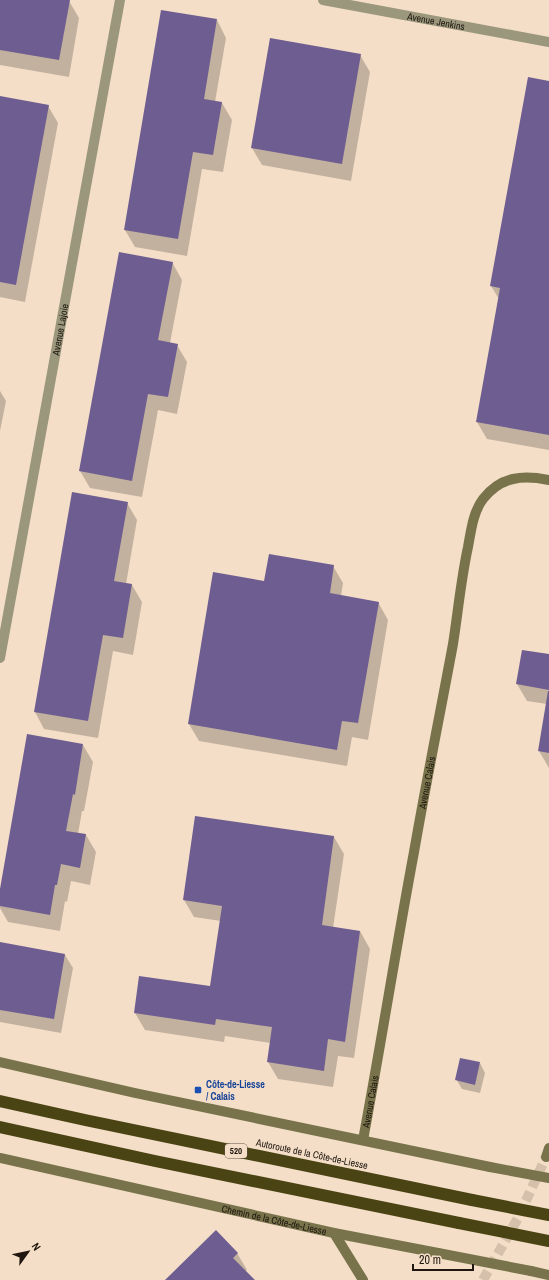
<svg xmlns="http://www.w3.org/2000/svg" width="549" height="1280" viewBox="0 0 549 1280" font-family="'Archivo Narrow',sans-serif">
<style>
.shadow{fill:#0003}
.building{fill:#6e5d91}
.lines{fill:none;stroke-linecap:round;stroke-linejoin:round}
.secondary-tunnel{stroke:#d4c0ab;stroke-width:10;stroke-dasharray:10 5;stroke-linecap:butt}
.street{stroke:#9a977d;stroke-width:10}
.secondary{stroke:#78734b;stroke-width:10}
.highway{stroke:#4a4313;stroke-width:12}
.secondary-bridge{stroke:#78734b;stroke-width:10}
.highway-bridge{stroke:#4a4313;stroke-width:12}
.transit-dot{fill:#1a4fb4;stroke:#f4dec7;stroke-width:1.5}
.labels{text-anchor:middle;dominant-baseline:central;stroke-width:4;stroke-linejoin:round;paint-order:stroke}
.shield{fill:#f4dec7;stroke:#5f5346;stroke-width:1}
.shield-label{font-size:9px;font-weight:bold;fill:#1f170f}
.street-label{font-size:10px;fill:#1f170f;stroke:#f4dec7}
.transit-label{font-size:10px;font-weight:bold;fill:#164399;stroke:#f4dec7;text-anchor:start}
</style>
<rect width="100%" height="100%" fill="#f4dec7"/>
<g class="shadow">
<polygon points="0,0 69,1 79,18 69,77 0,65"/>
<polygon points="217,20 226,38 215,102 222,103 232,120 223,172 202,169 187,256 135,247 125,230"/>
<polygon points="360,55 370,72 351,181 262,165 252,148"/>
<polygon points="549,82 549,450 487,439 477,422 499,299 491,286"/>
<polygon points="0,97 48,106 58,123 25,302 0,297"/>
<polygon points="172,262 182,280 170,343 177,345 187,362 177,414 158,410 142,497 90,488 80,471"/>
<polygon points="0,391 6,401 0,431"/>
<polygon points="127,503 137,520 126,584 132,585 142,602 133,655 113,651 98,738 44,729 35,712"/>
<polygon points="333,566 343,583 341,596 378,602 388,620 368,740 352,737 347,766 199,741 189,724 265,582"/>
<polygon points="549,655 549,768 539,751 547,704 527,701 517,684"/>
<polygon points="83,745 93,762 84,811 82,811 78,834 86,835 96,852 90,885 71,881 67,902 65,901 60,931 8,922 0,908 0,895"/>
<polygon points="334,837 344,854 333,928 360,931 370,949 354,1058 338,1056 333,1087 278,1079 268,1062 271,1043 225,1036 224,1042 145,1030 135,1013 211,987 221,921 194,917 184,900"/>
<polygon points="0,943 65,955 73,968 61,1033 0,1022"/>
<polygon points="480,1063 485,1073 480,1093 462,1089 456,1079"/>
<polygon points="237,1253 247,1270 245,1272 253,1280 166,1280"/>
</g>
<g class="building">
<polygon points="0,0 70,0 59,60 0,50"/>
<polygon points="161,10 217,19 204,99 222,102 213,155 193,152 178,239 124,230"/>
<polygon points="270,38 361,54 342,164 251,148"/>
<polygon points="528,77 549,81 549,435 476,422 500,288 490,286"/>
<polygon points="0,96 49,105 16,285 0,282"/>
<polygon points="119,252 173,262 158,340 178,344 168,397 148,394 132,481 79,471"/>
<polygon points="72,492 128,502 114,581 132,584 123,638 103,635 88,721 34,712"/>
<polygon points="269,554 334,565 330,593 379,602 358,723 342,721 337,750 188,724 213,572 264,581"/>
<polygon points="522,650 549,654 549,690 516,684"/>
<polygon points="548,691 549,691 549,753 538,751"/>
<polygon points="27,734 83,744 75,795 73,794 66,831 86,834 80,868 61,864 57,885 55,885 50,915 0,906 0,889"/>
<polygon points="195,816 334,836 322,925 360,931 345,1042 328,1039 324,1071 267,1062 272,1027 216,1019 215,1025 134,1013 139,976 210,986 222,906 183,900"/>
<polygon points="0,942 65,954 54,1019 0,1010"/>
<polygon points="460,1058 480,1062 475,1085 455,1080"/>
<polygon points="216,1230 238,1253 233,1258 255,1280 165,1280"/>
</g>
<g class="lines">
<polyline class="secondary-tunnel" points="483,1280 518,1218 546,1157"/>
<g class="street">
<path id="s1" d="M323 0 549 42"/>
<path id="s2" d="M0 658 120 0"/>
</g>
<g class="secondary">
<polyline points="0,1062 135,1093 490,1167"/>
<path id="s3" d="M363 1140C381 1044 396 948 414 852 426 783 440 714 453 644 458 612 461 579 468 547 471 531 473 512 483 499 501 476 523 475 549 480"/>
<polyline points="546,1157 549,1148"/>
<path id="s4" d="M0 1158 334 1233 438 1253"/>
<polyline points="334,1233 363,1280"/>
<polyline points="531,1271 549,1275"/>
</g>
<g class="highway">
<polyline points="0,1101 85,1120 472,1200"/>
<polyline points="0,1127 155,1161 459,1223"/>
</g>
<g class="secondary-bridge">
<polyline points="490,1167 549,1178"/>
<polyline points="438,1253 531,1271"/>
</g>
<g class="highway-bridge">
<polyline points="472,1200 549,1215"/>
<polyline points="459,1223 549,1241"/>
</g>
</g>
<rect class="transit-dot" x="194" y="1086" width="8" height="8" rx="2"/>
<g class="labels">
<rect class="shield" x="225" y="1144" width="22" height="14" rx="3"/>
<g class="shield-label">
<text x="236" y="1151">520</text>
</g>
<g class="street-label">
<text stroke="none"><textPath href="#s1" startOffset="115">Avenue Jenkins</textPath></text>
<text stroke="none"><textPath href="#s2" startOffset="334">Avenue Lajoie</textPath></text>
<text stroke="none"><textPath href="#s3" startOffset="363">Avenue Calais</textPath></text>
<text stroke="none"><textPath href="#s3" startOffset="39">Avenue Calais</textPath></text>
<text transform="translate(312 1154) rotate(12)">Autoroute de la Côte-de-Liesse</text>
<text stroke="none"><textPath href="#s4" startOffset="281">Chemin de la Côte-de-Liesse</textPath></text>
</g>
<g class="transit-label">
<text x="206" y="1084">Côte-de-Liesse<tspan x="206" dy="12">/ Calais</tspan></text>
</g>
</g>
<g transform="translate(28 1252) rotate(57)" stroke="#f4dec7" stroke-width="3" paint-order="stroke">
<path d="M0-3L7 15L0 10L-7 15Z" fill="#1f170f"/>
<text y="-6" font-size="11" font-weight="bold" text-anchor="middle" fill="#1f170f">N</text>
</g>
<path d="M413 1264v6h60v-6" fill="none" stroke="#1f170f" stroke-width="2"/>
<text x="419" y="1264" font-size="12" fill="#1f170f" stroke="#f4dec7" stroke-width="3" paint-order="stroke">20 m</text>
</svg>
